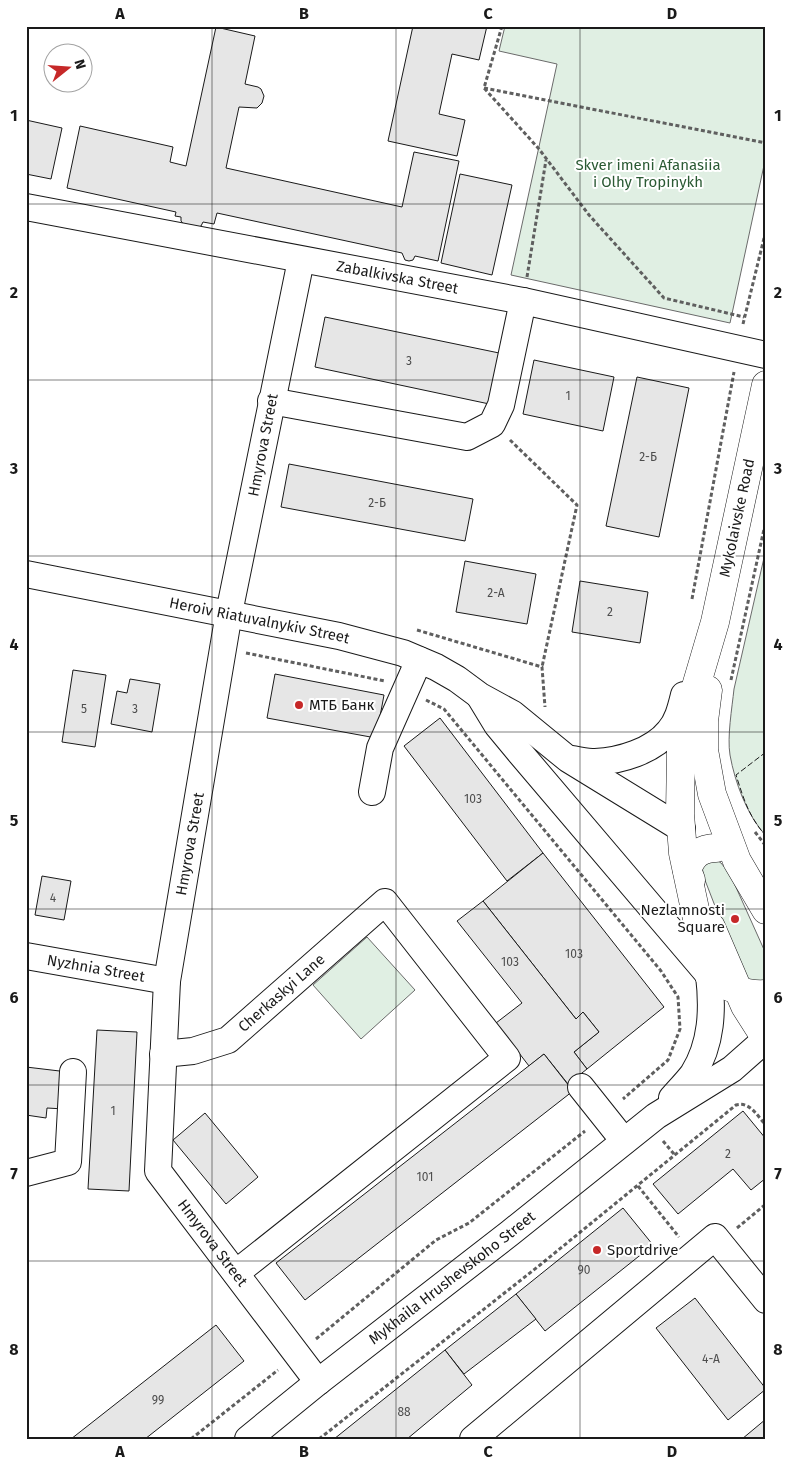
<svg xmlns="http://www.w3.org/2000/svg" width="792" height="1465" viewBox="0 0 792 1465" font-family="'Fira Sans',sans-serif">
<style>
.green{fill:#e0efe3;stroke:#6a6a6a}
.building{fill:#e6e6e6;stroke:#1a1a1a}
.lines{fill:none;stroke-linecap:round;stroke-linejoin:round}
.minor-casing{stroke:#1a1a1a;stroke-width:28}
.major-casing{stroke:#1a1a1a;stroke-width:29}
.path{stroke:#5f5f5f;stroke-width:3;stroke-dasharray:4 2.5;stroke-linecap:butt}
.minor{stroke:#fff;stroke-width:26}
.major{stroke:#fff;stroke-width:28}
.fence{stroke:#1a1a1a;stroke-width:1;stroke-dasharray:6 2.5;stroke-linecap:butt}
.grid{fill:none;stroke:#1a1a1a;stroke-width:1;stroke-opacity:0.55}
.poi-dot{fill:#c62828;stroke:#fff;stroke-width:2}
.labels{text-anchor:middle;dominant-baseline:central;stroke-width:4;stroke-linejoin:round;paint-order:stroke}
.number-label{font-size:12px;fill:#4d4d4d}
.park-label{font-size:15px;fill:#2b5a34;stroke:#fff}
.street-label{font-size:15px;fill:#1a1a1a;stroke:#fff}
.poi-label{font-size:15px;fill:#1a1a1a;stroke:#fff;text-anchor:start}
.neatline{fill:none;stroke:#1a1a1a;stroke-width:2}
.grid-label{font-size:16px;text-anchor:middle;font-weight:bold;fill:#1a1a1a}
</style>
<rect width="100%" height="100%" fill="#fff"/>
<g class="green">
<polygon points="505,26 766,26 766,156 730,323 511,275 557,64 499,51"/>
<path d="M766 549V836C747 815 735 783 730 755 727 737 732 708 734 689Z"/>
<polygon points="715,859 721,863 730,874 766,954 765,986 744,981 703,875 702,861"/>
<polygon points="367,937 415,990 361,1039 313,985"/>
</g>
<g class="building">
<polygon points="413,26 487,26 479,60 452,54 439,114 465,120 457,156 388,141"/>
<polygon points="216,27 255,36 245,84 258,87 261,89 264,96 262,103 257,108 239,107 226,168 402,207 414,152 459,161 438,261 415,256 413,260 409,261 405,260 402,253 217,213 214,224 203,222 201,226 196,229 185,226 181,221 181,217 175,216 176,212 67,188 80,126 173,147 170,162 186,166"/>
<polygon points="26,120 62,128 51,179 26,174"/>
<polygon points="460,174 512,185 492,275 441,263"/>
<polygon points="325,317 504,354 494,405 315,367"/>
<polygon points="534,360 614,377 603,431 523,414"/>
<polygon points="637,377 689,388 659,537 606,526"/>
<polygon points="289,464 473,499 465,541 281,507"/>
<polygon points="465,561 536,574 527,624 456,612"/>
<polygon points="580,581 648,592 640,643 572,632"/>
<polygon points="73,670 106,675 95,747 62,742"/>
<polygon points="275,674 384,695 376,738 267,718"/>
<polygon points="130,679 160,684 152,732 111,724 117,691 127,693"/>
<polygon points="440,718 543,853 507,881 404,746"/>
<polygon points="543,853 664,1007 587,1069 574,1052 599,1032 583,1012 576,1019 483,901"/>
<polygon points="42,876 71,881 64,920 35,915"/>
<polygon points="483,901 576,1019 583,1012 599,1032 574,1052 587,1069 568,1084 544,1054 529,1066 496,1023 522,1003 457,921"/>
<polygon points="97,1030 137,1032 129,1191 88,1189"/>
<polygon points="544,1054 573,1091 305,1300 276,1263"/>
<polygon points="26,1067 68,1072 64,1109 47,1108 46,1118 26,1115"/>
<polygon points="743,1111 766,1139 766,1178 751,1190 733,1169 678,1214 653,1184"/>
<polygon points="205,1113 258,1177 226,1204 173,1140"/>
<polygon points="623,1208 653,1245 545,1331 516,1294"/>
<polygon points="516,1294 536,1319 464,1374 445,1350"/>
<polygon points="695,1298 766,1389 728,1420 656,1328"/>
<polygon points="216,1325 244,1361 145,1439 71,1439"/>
<polygon points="445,1350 472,1385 407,1439 334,1439"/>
<polygon points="766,1419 766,1439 742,1439"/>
</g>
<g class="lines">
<defs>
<g id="minor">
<path id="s1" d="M26 207 523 301 766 355"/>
<path id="s2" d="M301 260 229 613 167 981 158 1171 318 1382"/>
<polyline points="271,401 467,437 492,424 501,405 523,301"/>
<path id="s3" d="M26 574 339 636 403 653 436 667 457 679 480 696 513 714 568 759 682 829"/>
<polyline points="480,697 497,725 521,754 714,981"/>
<path d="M571 759C579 760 587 762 595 762 620 761 653 751 669 731 678 721 681 707 684 695"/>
<polyline points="372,792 380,748 419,660"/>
<path id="s4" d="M26 956 167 981"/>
<path id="s5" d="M163 1054 193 1051 228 1040 385 902 507 1058 236 1273"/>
<polyline points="581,1087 624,1141"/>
<path d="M672 1098C679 1090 687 1082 693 1074 712 1044 713 1009 709 975"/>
<polyline points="26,1173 68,1162 73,1072"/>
<path id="s6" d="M248 1439 318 1382 510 1233 656 1116 732 1069 766 1039"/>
<polyline points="473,1439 715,1237 766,1300"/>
</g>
<g id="major">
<path d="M766 385 715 622 687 717 681 751 680 814 683 853 709 975C726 987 745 996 766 994"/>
<polyline points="708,690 704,721 704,750 712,794 737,861 766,910"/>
<path d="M691 880 687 870C692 856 700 848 716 848"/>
<polyline points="711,927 745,1006 766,1039"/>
</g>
</defs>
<use href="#minor" class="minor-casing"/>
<use href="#major" class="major-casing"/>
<g class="path">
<polyline points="502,26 484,88 539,149 589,215 664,298 744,317"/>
<polyline points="484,88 766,143"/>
<polyline points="527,277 546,160"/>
<polyline points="743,324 766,230"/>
<polyline points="510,440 577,505 542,667"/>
<polyline points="692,599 734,372"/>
<polyline points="417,630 542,667 545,707"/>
<polyline points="246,653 385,681"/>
<polyline points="731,680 766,520"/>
<polyline points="426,700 444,709 661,971 678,997 680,1029 668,1060 623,1099"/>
<polyline points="755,832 766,846"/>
<polyline points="663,1141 674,1154"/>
<polyline points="638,1186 679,1237"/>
<polyline points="737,1228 766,1204"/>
<polyline points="316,1339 436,1240 469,1223 585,1131"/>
<polyline points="191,1439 278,1370"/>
<path d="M319 1439 540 1265 736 1105C750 1101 757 1116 766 1125"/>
</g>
<use href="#minor" class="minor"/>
<use href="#major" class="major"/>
<path class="fence" d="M766 752 736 775C744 800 749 817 766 836"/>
</g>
<path class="grid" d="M212 26V1439M396 26V1439M580 26V1439M26 204H766M26 380H766M26 556H766M26 732H766M26 909H766M26 1085H766M26 1261H766"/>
<g class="poi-dot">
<circle cx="299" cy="705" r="5"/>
<circle cx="735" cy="919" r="5"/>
<circle cx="597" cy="1250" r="5"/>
</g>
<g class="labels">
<g class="number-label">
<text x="409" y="361">3</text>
<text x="568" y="396">1</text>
<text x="648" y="457">2-Б</text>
<text x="377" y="503">2-Б</text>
<text x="496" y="593">2-А</text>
<text x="610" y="612">2</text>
<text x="84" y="709">5</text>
<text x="135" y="709">3</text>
<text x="473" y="799">103</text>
<text x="53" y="898">4</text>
<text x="574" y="954">103</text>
<text x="510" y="962">103</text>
<text x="113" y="1111">1</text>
<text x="728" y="1154">2</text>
<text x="425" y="1177">101</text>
<text x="584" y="1270">90</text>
<text x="711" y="1359">4-А</text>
<text x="158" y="1400">99</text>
<text x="404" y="1412">88</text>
</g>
<g class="park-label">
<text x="648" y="165">Skver imeni Afanasiia<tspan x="648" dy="17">i Olhy Tropinykh</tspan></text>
</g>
<g class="street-label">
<text stroke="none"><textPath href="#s1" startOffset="378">Zabalkivska Street</textPath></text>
<text transform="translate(263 445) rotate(-79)">Hmyrova Street</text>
<text transform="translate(737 518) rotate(-78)">Mykolaivske Road</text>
<text stroke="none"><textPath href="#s3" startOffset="238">Heroiv Riatuvalnykiv Street</textPath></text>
<text transform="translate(190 844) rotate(-80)">Hmyrova Street</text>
<text stroke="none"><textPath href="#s4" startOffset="71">Nyzhnia Street</textPath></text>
<text stroke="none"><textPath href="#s5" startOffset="138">Cherkaskyi Lane</textPath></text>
<text stroke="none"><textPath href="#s2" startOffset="1014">Hmyrova Street</textPath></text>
<text stroke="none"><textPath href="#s6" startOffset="260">Mykhaila Hrushevskoho Street</textPath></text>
</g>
<g class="poi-label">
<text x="309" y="705">МТБ Банк</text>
<text x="725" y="910" text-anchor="end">Nezlamnosti<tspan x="725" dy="17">Square</tspan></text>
<text x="607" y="1250">Sportdrive</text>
</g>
</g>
<rect width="792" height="1465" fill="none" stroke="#ffffff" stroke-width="55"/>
<g transform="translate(68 68) rotate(73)"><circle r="24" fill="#ffffff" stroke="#a3a3a3"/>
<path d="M0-4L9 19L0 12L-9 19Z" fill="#c62828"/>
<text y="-8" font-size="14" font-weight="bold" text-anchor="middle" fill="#1a1a1a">N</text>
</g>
<rect x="28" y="28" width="736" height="1410" class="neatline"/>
<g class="grid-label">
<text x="120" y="19">A</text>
<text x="304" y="19">B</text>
<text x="488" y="19">C</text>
<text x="672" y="19">D</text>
<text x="14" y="121">1</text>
<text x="778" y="121">1</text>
<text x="14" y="298">2</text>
<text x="778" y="298">2</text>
<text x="14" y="474">3</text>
<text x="778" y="474">3</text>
<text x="14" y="650">4</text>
<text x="778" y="650">4</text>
<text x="14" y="826">5</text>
<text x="778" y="826">5</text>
<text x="14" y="1003">6</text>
<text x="778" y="1003">6</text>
<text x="14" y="1179">7</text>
<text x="778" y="1179">7</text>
<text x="14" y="1355">8</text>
<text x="778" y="1355">8</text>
<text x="120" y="1457">A</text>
<text x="304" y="1457">B</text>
<text x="488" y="1457">C</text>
<text x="672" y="1457">D</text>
</g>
</svg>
